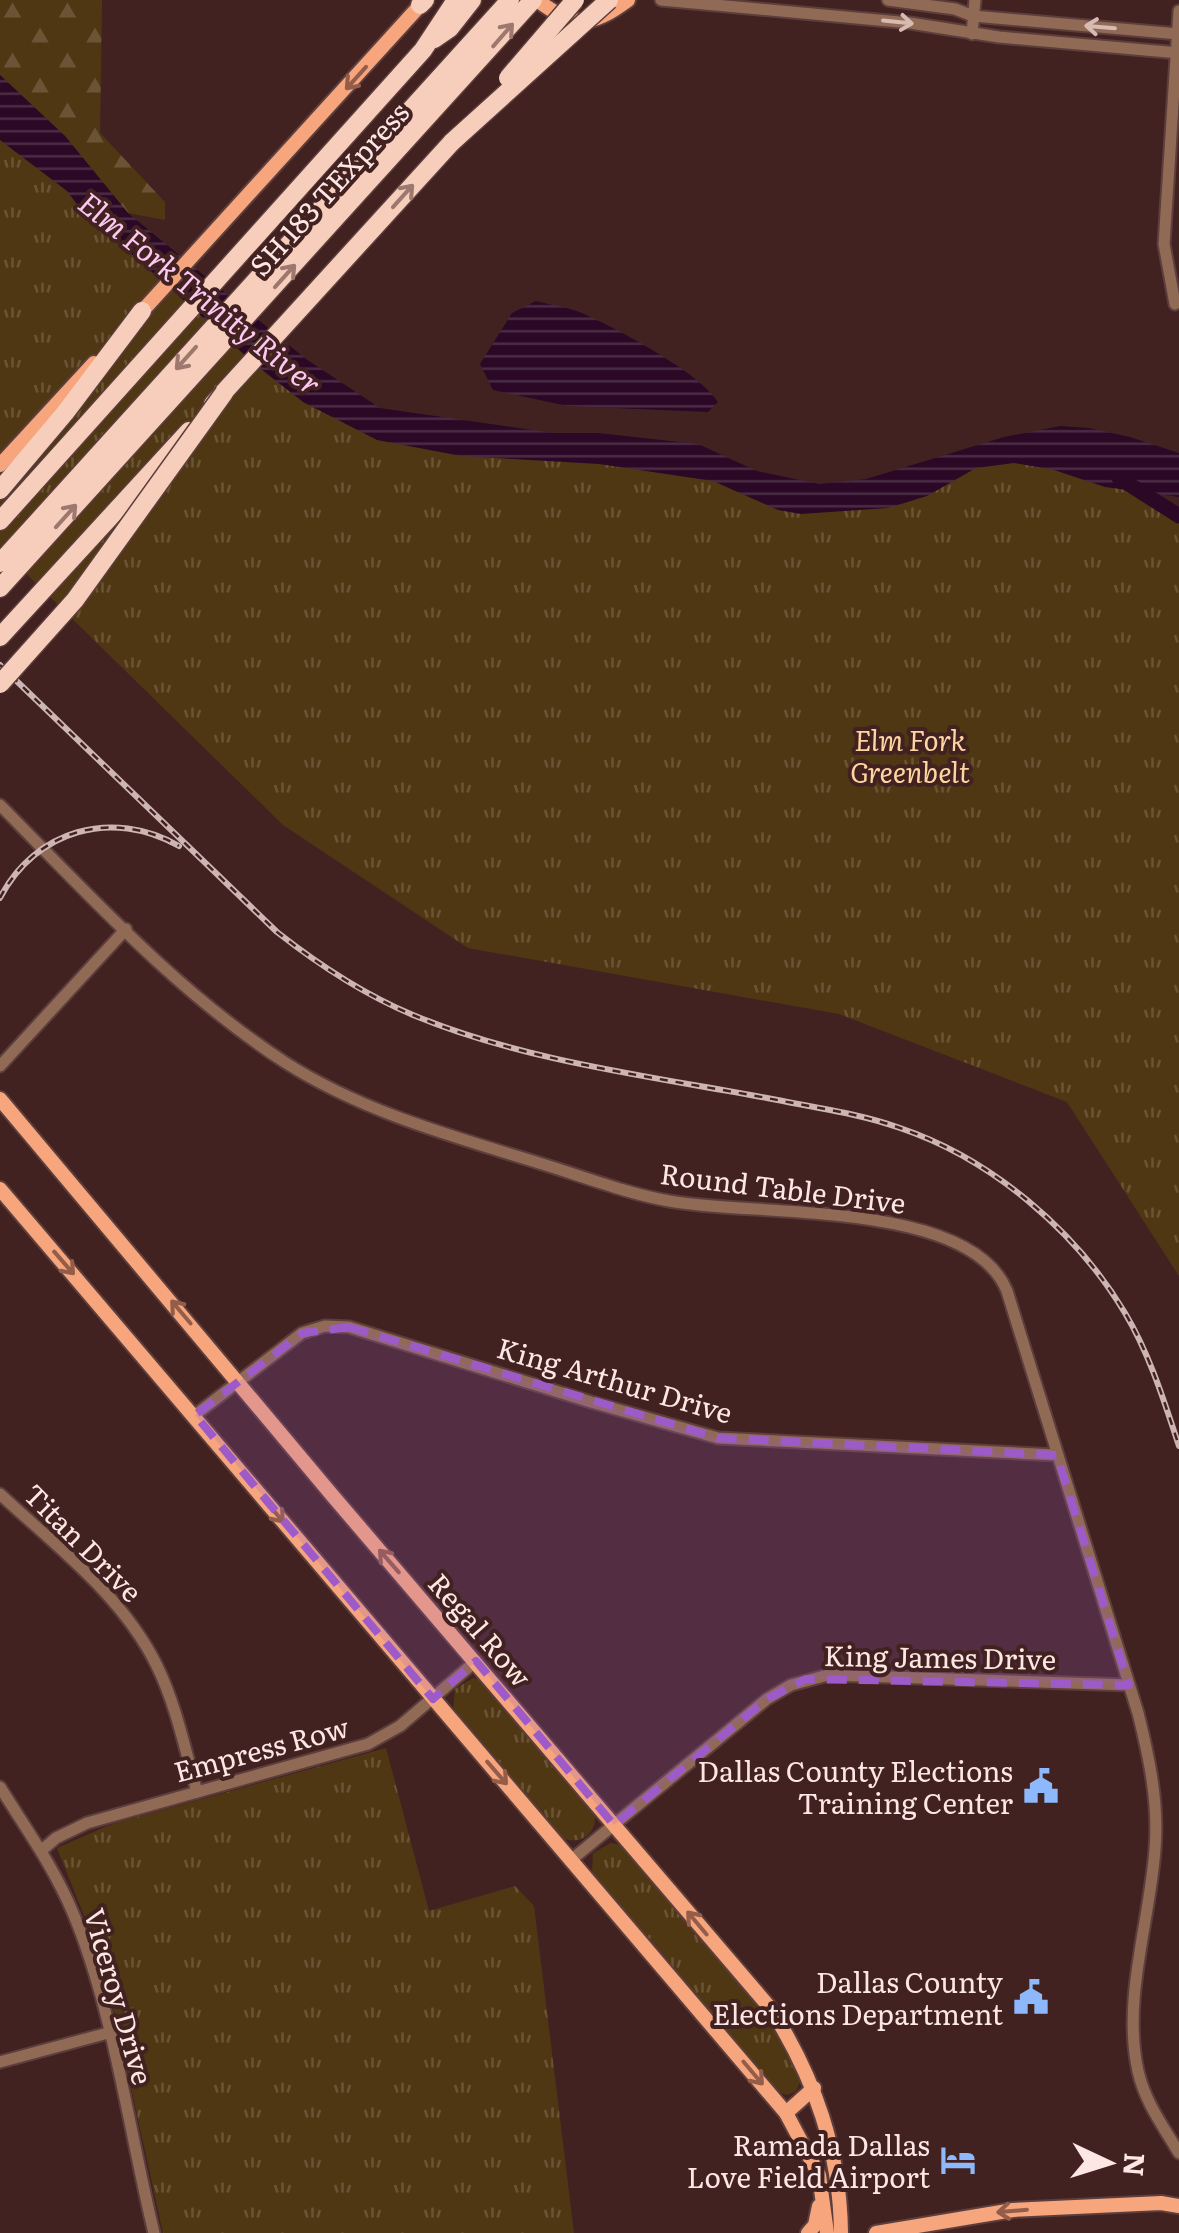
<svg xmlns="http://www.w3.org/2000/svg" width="1179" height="2233" viewBox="0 0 1179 2233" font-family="Literata,serif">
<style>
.grass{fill:url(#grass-tufts)}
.forest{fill:url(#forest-firs)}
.water{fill:url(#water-rules)}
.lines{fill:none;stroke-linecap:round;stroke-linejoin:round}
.river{stroke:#2a0826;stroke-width:15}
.minor-casing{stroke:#5c3e3c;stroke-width:15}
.major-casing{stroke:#5c3e3c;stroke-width:18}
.highway-casing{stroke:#5c3e3c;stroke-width:21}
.minor{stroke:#916a56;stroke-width:11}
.major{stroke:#f6a57c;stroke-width:14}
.highway{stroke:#f6cebb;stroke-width:18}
.rail-casing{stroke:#cdb5b3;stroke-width:6}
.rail{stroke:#422221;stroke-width:2.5;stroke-dasharray:8;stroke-linecap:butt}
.highway-bridge-casing{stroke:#5c3e3c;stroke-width:21;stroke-linecap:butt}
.highway-bridge{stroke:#f6cebb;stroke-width:18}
.oneway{stroke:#d7bbb3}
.oneway2{stroke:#9c786e}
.oneway3{stroke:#935d4a}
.marked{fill:#9c5bc8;fill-opacity:0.2;stroke:#9c5bc8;stroke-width:8;stroke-dasharray:20 12;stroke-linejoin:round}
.labels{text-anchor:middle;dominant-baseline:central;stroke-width:8;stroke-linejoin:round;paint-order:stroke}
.street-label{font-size:28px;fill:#fde7e5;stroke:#422221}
.park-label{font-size:28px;font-style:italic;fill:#fed5a1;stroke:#422221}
.poi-label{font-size:28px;fill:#fde7e5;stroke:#422221;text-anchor:end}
.water-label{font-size:30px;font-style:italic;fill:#fdc9f3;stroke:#422221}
</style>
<defs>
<pattern id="grass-tufts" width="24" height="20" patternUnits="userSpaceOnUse" patternTransform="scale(2.5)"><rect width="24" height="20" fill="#503713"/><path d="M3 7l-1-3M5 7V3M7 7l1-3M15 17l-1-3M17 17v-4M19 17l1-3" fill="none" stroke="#6a5435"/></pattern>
<pattern id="forest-firs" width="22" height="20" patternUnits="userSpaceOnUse" patternTransform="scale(2.5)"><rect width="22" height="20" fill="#503713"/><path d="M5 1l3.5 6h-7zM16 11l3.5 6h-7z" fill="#6a5435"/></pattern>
<pattern id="water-rules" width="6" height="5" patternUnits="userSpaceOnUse" patternTransform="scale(2.5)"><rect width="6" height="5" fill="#2a0826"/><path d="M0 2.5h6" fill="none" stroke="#4a2c45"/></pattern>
</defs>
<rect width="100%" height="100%" fill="#422221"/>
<g class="grass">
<polygon points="0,128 162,267 416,437 693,467 790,500 1035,446 1088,455 1132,488 1179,516 1179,1276 1067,1102 839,1014 468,948 283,825 0,548"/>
<path d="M473 1678 486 1682 594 1809C599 1832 583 1846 561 1838L453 1710 455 1689Z"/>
<polygon points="386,1748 429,1911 515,1886 534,1906 574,2233 163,2233 117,2023 89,1928 57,1848 112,1824"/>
<path d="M611 1843 625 1846C688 1920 758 1990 802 2078L796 2091 787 2095 778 2092 592 1874 593 1853Z"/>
</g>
<polygon class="forest" points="0,0 102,0 100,133 165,202 165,220 128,213 65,136 0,75"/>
<g class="water">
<polygon points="0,75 65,136 128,213 306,359 380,408 554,433 598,433 698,444 757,471 819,484 866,479 1004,437 1060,426 1089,428 1130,437 1179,453 1179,497 1105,487 1054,470 1014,463 976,468 927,496 888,508 801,514 778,510 713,481 599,464 461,456 377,440 303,402 257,366 135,257 92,224 67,191 0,140"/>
<path d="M536 301C551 305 568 307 582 313 616 328 699 372 718 402L708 412 567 406 493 390 480 364 512 313Z"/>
</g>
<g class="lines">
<polyline class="river" points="1119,478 1179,516"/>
<defs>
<g id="minor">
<polyline points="661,0 910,23 999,37 1179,53"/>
<polyline points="888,0 955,9 973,16 1179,34"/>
<polyline points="972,34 975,0"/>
<polyline points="1175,304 1164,244 1179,11"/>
<path d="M0 805C89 895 179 994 286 1063 363 1112 452 1136 539 1163 582 1176 625 1193 669 1201 753 1217 970 1199 1007 1291L1138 1713C1149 1757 1159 1803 1155 1849 1150 1921 1122 1999 1138 2071 1145 2102 1163 2126 1179 2153"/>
<polyline points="0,1066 126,929"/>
<polyline points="195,1415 302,1333 325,1326 349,1327 591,1402 718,1438 1057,1455"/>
<path d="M0 1494C56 1546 123 1596 157 1666 176 1705 185 1749 197 1792"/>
<path d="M0 1787C26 1829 54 1867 73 1913 113 2008 129 2131 154 2233"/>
<polyline points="42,1850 56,1838 87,1823 368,1744 400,1726 476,1661"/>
<polyline points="571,1860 767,1699 791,1685 828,1675 1129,1685"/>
<polyline points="0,2062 108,2033"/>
</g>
<g id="major">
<path d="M537 0C575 28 590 28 628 0"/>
<polyline points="136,318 424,1"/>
<polyline points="0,465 94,363"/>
<path d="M0 1099 332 1495 771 2009C815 2079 840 2150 841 2233"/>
<polyline points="0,1189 786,2113 819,2175 827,2233"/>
<polyline points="786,2113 814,2088"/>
<polyline points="808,2233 815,2225 819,2206"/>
<polyline points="876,2233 1013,2210 1161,2203 1179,2206"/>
</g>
<g id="highway">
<polyline points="420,5 425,0"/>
<polyline points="434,39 450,28 472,0"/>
<polyline points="213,404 452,142"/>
<polyline points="0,490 65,413 142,311"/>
<polyline points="0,521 423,50 456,0"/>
<polyline points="0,563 510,0"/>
<polyline points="0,588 533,0"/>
<polyline points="0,637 189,431"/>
</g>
</defs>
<use href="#minor" class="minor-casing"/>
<use href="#major" class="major-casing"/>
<use href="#highway" class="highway-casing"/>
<use href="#minor" class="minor"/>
<use href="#major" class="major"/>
<use href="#highway" class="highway"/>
<defs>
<g id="rail">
<path d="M0 665 277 932C319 965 363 994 413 1015 524 1061 649 1076 767 1098 811 1107 858 1113 900 1128 992 1159 1076 1231 1125 1313 1150 1355 1164 1401 1179 1446"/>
<path d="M0 898C35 830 112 808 179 846"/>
</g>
</defs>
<use href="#rail" class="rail-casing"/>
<use href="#rail" class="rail"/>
<defs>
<g id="highway-bridge">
<polyline points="508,78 575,0"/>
<polyline points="452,142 609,0"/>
<polyline points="0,684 75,600 224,393"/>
</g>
</defs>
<use href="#highway-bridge" class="highway-bridge-casing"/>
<use href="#highway-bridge" class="highway-bridge"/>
</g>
<defs><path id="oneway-shaft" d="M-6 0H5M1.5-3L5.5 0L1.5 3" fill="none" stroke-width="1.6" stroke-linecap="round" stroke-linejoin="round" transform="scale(2.5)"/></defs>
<g class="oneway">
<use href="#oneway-shaft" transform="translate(898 22) rotate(6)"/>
<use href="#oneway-shaft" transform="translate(1100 27) rotate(-175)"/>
</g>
<g class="oneway2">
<use href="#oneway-shaft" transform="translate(503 35) rotate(-49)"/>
<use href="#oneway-shaft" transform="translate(403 196) rotate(-48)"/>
<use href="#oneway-shaft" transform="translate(285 276) rotate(-48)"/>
<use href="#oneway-shaft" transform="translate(186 358) rotate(132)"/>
<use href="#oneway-shaft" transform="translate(66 516) rotate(-48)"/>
</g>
<g class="oneway3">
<use href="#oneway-shaft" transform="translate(356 78) rotate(132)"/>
<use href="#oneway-shaft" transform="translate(64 1263) rotate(49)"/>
<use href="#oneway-shaft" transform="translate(181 1312) rotate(-130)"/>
<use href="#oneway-shaft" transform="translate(274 1511) rotate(50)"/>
<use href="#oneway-shaft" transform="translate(389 1561) rotate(-131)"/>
<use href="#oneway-shaft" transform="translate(497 1773) rotate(49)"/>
<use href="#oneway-shaft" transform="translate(697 1923) rotate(-130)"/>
<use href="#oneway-shaft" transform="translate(753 2073) rotate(50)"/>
<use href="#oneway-shaft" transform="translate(1012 2211) rotate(175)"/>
</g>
<path class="marked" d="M349 1327 718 1438 1057 1455 1129 1685 806 1679 767 1699 614 1825 476 1661 433 1699 195 1415 302 1333Z"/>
<defs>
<symbol id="civic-bare" viewBox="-9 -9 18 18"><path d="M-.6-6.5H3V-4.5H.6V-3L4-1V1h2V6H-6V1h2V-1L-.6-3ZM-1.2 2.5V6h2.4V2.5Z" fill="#8db9fc" stroke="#422221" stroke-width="2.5" paint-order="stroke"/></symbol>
<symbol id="hotel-bare" viewBox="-9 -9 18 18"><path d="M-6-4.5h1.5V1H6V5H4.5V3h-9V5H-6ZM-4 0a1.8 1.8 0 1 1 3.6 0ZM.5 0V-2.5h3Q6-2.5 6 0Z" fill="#8db9fc" stroke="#422221" stroke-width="2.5" paint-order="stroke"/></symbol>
</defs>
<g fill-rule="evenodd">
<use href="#civic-bare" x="1016" y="1761" width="50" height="50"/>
<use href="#civic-bare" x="1006" y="1972" width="50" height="50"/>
<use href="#hotel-bare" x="933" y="2135" width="50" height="50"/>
</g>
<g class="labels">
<g class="street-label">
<text transform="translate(328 188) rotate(-48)">SH 183 TEXpress</text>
<text transform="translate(783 1187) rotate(7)">Round Table Drive</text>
<text transform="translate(615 1379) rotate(16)">King Arthur Drive</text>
<text transform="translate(84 1542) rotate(45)">Titan Drive</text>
<text transform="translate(481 1629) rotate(49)">Regal Row</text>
<text transform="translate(940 1656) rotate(1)">King James Drive</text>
<text transform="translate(261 1748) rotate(-15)">Empress Row</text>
<text transform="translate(120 1996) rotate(74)">Viceroy Drive</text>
</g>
<g class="park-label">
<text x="910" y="739">Elm Fork<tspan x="910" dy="32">Greenbelt</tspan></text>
</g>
<g class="poi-label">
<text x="1013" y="1770">Dallas County Elections<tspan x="1013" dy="32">Training Center</tspan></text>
<text x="1003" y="1981">Dallas County<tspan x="1003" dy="32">Elections Department</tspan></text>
<text x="930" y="2144">Ramada Dallas<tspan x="930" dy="32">Love Field Airport</tspan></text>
</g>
<g class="water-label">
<text transform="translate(201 292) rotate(39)">Elm Fork Trinity River</text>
</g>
</g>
<g transform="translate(1109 2163) rotate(94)" stroke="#422221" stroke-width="8" paint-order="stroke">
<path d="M0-8L18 38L0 25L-18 38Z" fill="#fde7e5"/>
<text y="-15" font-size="28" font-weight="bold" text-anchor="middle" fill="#fde7e5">N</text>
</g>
</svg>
